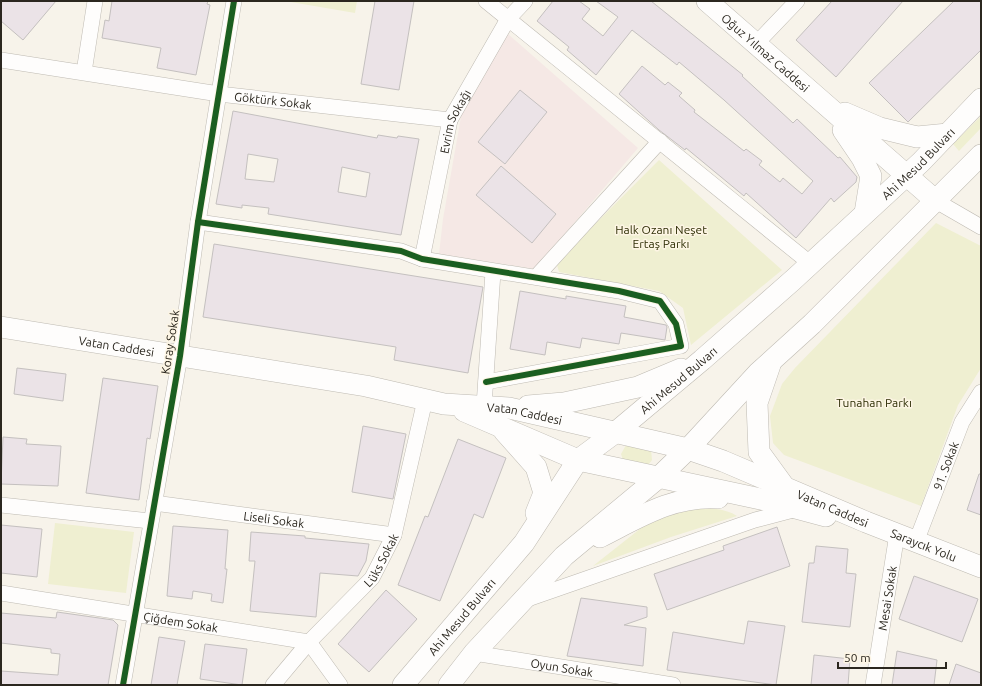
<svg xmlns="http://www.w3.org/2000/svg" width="982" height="686" viewBox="0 0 982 686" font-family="Ubuntu,sans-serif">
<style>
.education{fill:#f5e8e5}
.green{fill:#efefd1}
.building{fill:#ebe3e7;stroke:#c4c0bf;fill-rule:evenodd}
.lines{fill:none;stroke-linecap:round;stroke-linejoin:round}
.minor-casing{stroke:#bebab2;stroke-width:16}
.secondary-casing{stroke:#bebab2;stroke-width:22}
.minor{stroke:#fefdfc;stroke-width:15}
.secondary{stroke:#fefdfc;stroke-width:21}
.cycleway-casing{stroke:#fdf5e4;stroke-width:8}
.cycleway{stroke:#1b5e20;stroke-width:6}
.labels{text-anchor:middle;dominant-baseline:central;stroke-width:3;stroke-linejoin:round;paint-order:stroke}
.street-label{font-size:12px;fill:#2b271f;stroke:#fdf5e4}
.park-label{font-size:12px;fill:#2f2f06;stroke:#fdf5e4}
</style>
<rect width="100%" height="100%" fill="#f7f3ea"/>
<polygon class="education" points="508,34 638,148 535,269 439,254 443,219 462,111"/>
<g class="green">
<polygon points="285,1 357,1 355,13"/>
<polygon points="981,116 981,128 959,151 953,144"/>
<polygon points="659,160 782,270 691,345 683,308 659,291 559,272 557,265 582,237"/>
<polygon points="936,223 981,246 981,368 958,405 921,506 784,455 773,443 770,416 782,384 795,368"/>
<polygon points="626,445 651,449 652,460 646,468 624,463 621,454"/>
<path d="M696 508C709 508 725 508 737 516L671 537 593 566 650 521Z"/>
<polygon points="55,523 134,532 126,593 48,584"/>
</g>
<g class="building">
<polygon points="1,1 56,1 23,40 1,21"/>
<polygon points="112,1 208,1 207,4 210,5 196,75 157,68 161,48 102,38 105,20 109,21"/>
<polygon points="375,1 414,1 399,90 361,84"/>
<polygon points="553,1 579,1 590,9 582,19 603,36 618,17 596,1 651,1 743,75 742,76 793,123 797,119 838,158 840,157 857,177 856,182 834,202 831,198 796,238 746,193 744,196 686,148 685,150 659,130 619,94 642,66 665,85 668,82 682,93 679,96 695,110 694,112 744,151 746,149 762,161 759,165 780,182 783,178 802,194 813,181 724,100 679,62 677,65 632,30 596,75 567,50 569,47 537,21"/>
<polygon points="832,1 903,1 836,77 796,40"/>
<polygon points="954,1 981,1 981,50 908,122 869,83"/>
<polygon points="520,90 547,112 505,164 478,142"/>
<path d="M233 111 377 138 378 135 397 138 398 136 419 139 401 235 268 214 269 208 242 205V208L216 204ZM248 154 278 159 274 182 245 179ZM342 167 370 173 366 197 338 192Z"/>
<polygon points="501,166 556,214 532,243 476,195"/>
<polygon points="214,244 483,287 468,373 394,360 396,347 203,317"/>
<polygon points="520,291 566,299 566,296 626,306 624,317 666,325 667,327 665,340 621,333 619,344 582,338 580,348 547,342 545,355 510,349"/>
<polygon points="17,368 66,374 63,401 14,394"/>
<polygon points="103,378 158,386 150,439 147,438 139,500 86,493"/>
<polygon points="363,426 406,434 393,499 352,492"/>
<polygon points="3,437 27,439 26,444 61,446 58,486 1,484"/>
<polygon points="458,439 506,458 483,518 474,514 440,601 398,585 425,516 428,517"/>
<polygon points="979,474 981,474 981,515 967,510"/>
<polygon points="1,525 42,529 37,577 1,573"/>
<polygon points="173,526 228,530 225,569 227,569 223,603 211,601 212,594 193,591 192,599 167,596"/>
<polygon points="777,527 790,566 667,610 654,574 724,550 723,546"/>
<polygon points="251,532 305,536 305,538 369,544 366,561 358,576 320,573 316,617 250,611 255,561 249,561"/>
<polygon points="816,546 848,549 846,573 856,574 850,627 802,622 809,563 814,563"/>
<polygon points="914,576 978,599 962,642 899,619"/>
<polygon points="386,590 417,619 369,672 338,644"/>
<polygon points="581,598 647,607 647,617 624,625 646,628 643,666 567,656"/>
<polygon points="57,612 113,620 118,625 108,685 1,685 1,671 58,675 60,654 51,653 51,649 1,643 1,613 56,618"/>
<polygon points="748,621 785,626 776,685 667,670 673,632 744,644"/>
<polygon points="159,637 185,641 177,685 151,685"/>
<polygon points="205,644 247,649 242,685 200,679"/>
<polygon points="897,651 937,660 934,685 892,685"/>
<polygon points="814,655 850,659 848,685 811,685"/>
<polygon points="956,664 981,673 981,685 949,685"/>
</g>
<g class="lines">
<defs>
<g id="minor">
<polyline points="486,1 811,264"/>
<polyline points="756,44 797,1"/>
<path id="s1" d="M1 60 219 94 450 120"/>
<polyline points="84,72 95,1"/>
<polyline points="936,201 981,227"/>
<polyline points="198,222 401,251 422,259 619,291 660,301 676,324 681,346 486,382"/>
<path id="s2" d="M422 259 450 120 508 19 525 1"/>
<polyline points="536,277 660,141"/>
<polyline points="484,406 493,272"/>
<path id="s3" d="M154 503 394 535"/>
<polyline points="1,505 150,521"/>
<path id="s4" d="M916 542 962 422 981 392"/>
<path id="s5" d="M1 593 309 642 340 685"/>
<polyline points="525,600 755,520 797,509"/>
<path id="s6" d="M474 653 673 685"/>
<polyline points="123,685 180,356 198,222 234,1"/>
<path id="s7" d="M273 685 309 642 372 578 394 535 425 400"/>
<path id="s8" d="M873 685 897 534"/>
</g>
<g id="secondary">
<path id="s9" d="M707 1 936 201"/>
<polyline points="845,113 880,128 917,137 948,134"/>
<polyline points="843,130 862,158 871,176 865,213"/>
<path id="s10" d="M1 327 366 386 444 404 509 408 688 449 723 461 866 522 981 567"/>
<polyline points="770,365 757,403 759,452 783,485"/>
<polyline points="528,406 564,403 638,387 681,369"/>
<polyline points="464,411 578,460 770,501 826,516"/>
<polyline points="504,431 536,467 544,493 536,513"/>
<path d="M600 537C638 518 673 495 718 498"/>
<path id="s11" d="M403 685 524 543 578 460 616 432 702 360 793 280 921 162 981 99"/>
<polyline points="449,685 474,653 564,556 658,478 688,449 758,373 812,324 981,155"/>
</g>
</defs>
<use href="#minor" class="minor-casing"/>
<use href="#secondary" class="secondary-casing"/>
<use href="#minor" class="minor"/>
<use href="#secondary" class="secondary"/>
<defs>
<g id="cycleway">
<polyline points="198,222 401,251 422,259 619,291 660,301 676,324 681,346 486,382"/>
<polyline points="123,685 180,356 198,222 234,1"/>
</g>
</defs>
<use href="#cycleway" class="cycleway-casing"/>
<use href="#cycleway" class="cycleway"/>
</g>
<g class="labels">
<g class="street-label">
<text stroke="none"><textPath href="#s9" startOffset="78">Oğuz Yılmaz Caddesi</textPath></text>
<text stroke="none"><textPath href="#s1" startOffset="275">Göktürk Sokak</textPath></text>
<text stroke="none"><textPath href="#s2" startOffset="142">Evrim Sokağı</textPath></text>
<text stroke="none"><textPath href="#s11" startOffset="737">Ahi Mesud Bulvarı</textPath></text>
<text transform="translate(170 342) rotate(-81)">Koray Sokak</text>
<text stroke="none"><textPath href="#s10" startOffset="117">Vatan Caddesi</textPath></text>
<text stroke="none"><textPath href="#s11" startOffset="414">Ahi Mesud Bulvarı</textPath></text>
<text stroke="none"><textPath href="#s10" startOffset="531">Vatan Caddesi</textPath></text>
<text stroke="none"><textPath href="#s4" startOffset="82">91. Sokak</textPath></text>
<text stroke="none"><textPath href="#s10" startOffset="855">Vatan Caddesi</textPath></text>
<text stroke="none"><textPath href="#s3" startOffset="121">Liseli Sokak</textPath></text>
<text stroke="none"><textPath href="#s10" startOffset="953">Saraycık Yolu</textPath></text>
<text stroke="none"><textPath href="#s7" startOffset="166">Lüks Sokak</textPath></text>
<text stroke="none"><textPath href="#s8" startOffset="88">Mesai Sokak</textPath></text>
<text stroke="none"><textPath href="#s11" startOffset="90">Ahi Mesud Bulvarı</textPath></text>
<text stroke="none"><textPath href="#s5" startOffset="182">Çiğdem Sokak</textPath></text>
<text stroke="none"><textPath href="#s6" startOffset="89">Oyun Sokak</textPath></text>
</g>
<g class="park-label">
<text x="661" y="229">Halk Ozanı Neşet<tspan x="661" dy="14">Ertaş Parkı</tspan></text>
<text x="874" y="402">Tunahan Parkı</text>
</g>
</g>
<rect width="982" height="686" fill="none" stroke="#2b271f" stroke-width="4"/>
<path d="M838 662v6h108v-6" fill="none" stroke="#2b271f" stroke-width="2"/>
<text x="844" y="662" font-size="12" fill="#2b271f" stroke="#fdf5e4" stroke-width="3" paint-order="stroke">50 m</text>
</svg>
